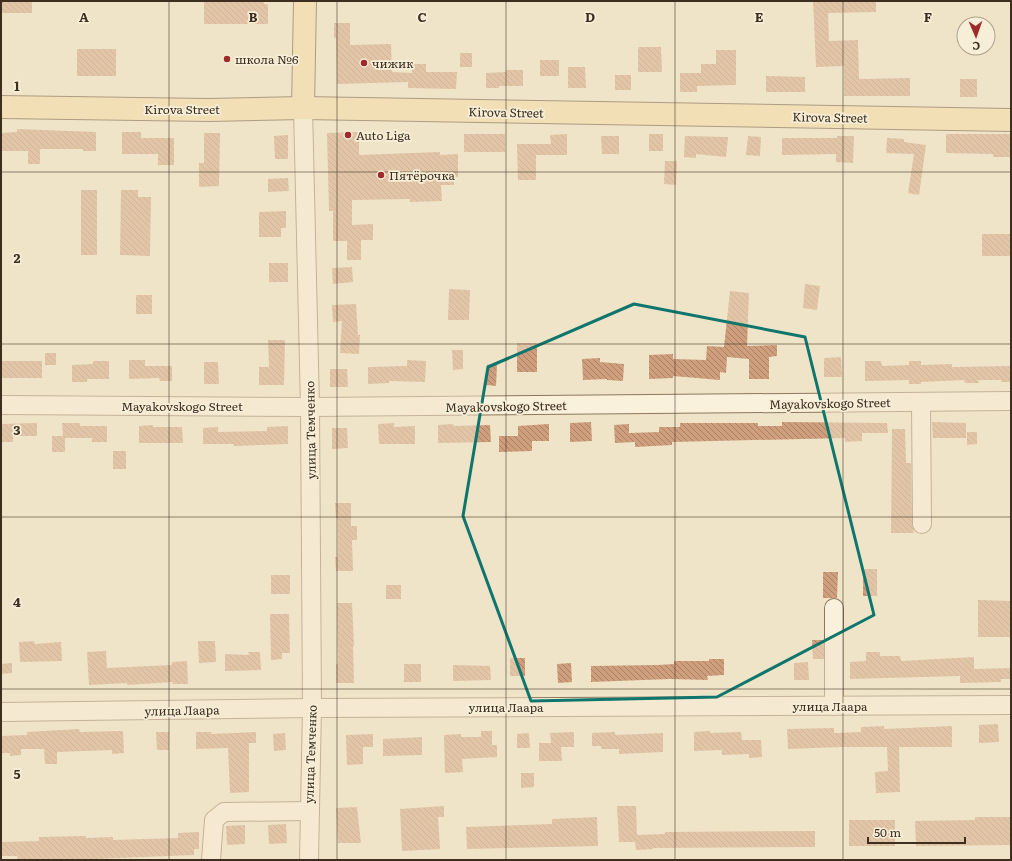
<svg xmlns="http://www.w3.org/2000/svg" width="1012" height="861" viewBox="0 0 1012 861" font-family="Literata,serif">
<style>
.building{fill:url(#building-back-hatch)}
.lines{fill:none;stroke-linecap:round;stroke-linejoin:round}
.minor-casing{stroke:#8d765c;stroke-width:20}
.major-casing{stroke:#5b4430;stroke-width:24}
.minor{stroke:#faf1dc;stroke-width:18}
.major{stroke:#f3d9a0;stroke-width:22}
.marked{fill:none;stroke:#0f766e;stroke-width:3;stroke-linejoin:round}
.grid{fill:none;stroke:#3d2e20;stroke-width:1;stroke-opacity:0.55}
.poi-dot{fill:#9e2a2b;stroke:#f7eed8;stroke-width:1.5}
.labels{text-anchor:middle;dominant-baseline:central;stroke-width:3.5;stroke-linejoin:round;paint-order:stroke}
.poi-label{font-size:12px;fill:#3d2e20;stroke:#f7eed8;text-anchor:start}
.street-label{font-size:12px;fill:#3d2e20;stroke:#f7eed8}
.grid-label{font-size:13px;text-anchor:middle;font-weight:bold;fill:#3d2e20;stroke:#f7eed8;stroke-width:3.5;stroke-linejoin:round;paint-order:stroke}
</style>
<defs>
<pattern id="building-back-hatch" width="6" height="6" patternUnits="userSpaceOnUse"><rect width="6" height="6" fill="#cf9f7d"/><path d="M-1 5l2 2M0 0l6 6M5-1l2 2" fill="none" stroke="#a98266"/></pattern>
</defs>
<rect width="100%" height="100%" fill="#f0e4c8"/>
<g class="building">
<rect x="1" y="1" width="31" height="12"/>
<polygon points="204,1 264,1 264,4 268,4 268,24 204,24"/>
<polygon points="813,1 876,1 876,12 828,13 829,41 858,40 859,79 910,78 910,96 844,96 844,66 816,67"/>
<polygon points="334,23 350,23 350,45 391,44 392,72 412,73 412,64 426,64 426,72 457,72 456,89 408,88 408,82 337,84 336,38 334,38"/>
<polygon points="638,47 661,47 662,72 638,72"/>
<rect x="77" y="49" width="39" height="27"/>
<polygon points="716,50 736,50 736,85 697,86 697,92 680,92 680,73 701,73 701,64 716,64"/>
<rect x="460" y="53" width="12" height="14"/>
<rect x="540" y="60" width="19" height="16"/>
<polygon points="568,67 585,67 586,88 568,88"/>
<polygon points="506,70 523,70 523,86 499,86 499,88 486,88 486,73 506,72"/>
<rect x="615" y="75" width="16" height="15"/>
<polygon points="766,76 805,77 805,92 766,92"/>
<rect x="960" y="79" width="17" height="18"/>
<polygon points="17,129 96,132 96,151 83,151 83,149 40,149 40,164 28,164 28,151 1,151 1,133 17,132"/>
<polygon points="122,132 141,132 141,138 174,138 174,165 158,165 158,154 122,154"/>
<polygon points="359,132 359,155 440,152 440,155 458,154 458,177 454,177 454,185 441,185 442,201 410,202 410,199 352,200 352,225 373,224 373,240 361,240 361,260 347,260 347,241 333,241 333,211 329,211 327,133"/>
<polygon points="204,133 220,133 219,186 199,187 199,163 204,163"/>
<rect x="464" y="134" width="41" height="18"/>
<polygon points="567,134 567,155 536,155 536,180 518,180 517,144 551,144 550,135"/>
<rect x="649" y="134" width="14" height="17"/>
<polygon points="946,134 1011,134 1011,157 993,157 993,154 946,153"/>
<polygon points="288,135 288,159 275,159 274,136"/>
<polygon points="601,136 619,136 619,154 602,154"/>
<polygon points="685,136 728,137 726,157 696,154 696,158 684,157"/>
<polygon points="748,136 761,137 760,156 746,155"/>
<polygon points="837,136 854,136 853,163 836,162 836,154 782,155 782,138 837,138"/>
<polygon points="887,138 904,139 904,142 926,145 919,195 908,193 914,154 886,153"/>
<polygon points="665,161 677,161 676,185 664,184"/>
<polygon points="288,178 289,191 268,192 268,179"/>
<rect x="81" y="190" width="16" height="65"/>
<polygon points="121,190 138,190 138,197 151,197 150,256 120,255"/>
<polygon points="286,211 286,228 281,228 281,237 259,237 259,212"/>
<rect x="982" y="234" width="29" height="22"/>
<rect x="269" y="263" width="19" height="19"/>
<polygon points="352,267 353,282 333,284 332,268"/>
<polygon points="805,284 820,286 817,310 803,308"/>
<polygon points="449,289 470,290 469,320 448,320"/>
<polygon points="730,291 749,293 747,346 777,345 777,356 769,357 769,379 749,379 749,359 727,357 726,373 720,372 720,380 673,376 673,378 649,379 649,355 673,354 673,359 706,360 707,346 724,347"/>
<rect x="136" y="295" width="16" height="19"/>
<polygon points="356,304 358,335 360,335 359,354 340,353 342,321 333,322 332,305"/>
<polygon points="268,340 285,340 284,385 259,385 259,367 269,367"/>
<rect x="517" y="343" width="20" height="29"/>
<polygon points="452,350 463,350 463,369 453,370"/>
<rect x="45" y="353" width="11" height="12"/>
<polygon points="841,357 842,377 824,377 824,358"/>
<polygon points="600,358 600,362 624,364 623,381 607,380 607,379 583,380 582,359"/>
<polygon points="129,360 145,360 145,366 172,366 172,381 160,381 159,378 129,379"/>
<polygon points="407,360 426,361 425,382 389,381 389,383 368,384 368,367 407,366"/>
<rect x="1" y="361" width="41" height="17"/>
<polygon points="93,361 109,361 109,379 87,379 87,382 72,382 72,365 93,364"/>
<polygon points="865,361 881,361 882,366 909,365 909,361 921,361 921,365 952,364 952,367 1011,366 1011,382 1001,382 1001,380 978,380 979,383 965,383 964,380 921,382 921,384 909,384 909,380 865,381"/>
<polygon points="204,362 218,362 219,384 204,384"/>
<polygon points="487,364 497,365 496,386 486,385"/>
<polygon points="330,369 347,369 348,387 330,387"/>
<polygon points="591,422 592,441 570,442 570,423"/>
<polygon points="782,422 887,423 888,433 862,433 862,441 845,442 845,438 672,442 672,445 635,447 635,442 615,443 614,425 629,424 629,433 659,432 659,427 680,427 680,423 758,423 758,426 782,426"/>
<polygon points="932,422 966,423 966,438 933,438"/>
<polygon points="37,423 37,436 13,436 13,442 1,442 1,424"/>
<polygon points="62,423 80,423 80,426 107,426 107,442 92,442 92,438 65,438 65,452 52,452 52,436 63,436"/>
<polygon points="394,423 394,427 415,426 415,444 379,444 378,424"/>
<polygon points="453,424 454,426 490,425 491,442 438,443 438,425"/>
<polygon points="549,424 549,441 532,441 532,451 499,452 499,436 518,436 518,426"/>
<polygon points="153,425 153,427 182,427 183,443 139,443 139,426"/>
<polygon points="288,426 288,444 234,446 234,444 203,444 203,428 218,427 218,432 267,431 267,427"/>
<polygon points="332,428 347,428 348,448 332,449"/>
<polygon points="892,429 905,429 906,463 911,463 912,524 914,533 891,533"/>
<polygon points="967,432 977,432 977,444 967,445"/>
<rect x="113" y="451" width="13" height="18"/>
<polygon points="335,503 351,503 351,526 357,526 357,540 352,540 353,571 336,571 335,557 338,557 338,518 336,518"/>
<rect x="863" y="569" width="14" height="27"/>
<polygon points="823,572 838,572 837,598 823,598"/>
<rect x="271" y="575" width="19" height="19"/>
<rect x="386" y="585" width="15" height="14"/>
<polygon points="978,600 1011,601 1011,637 978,637"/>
<polygon points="337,603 352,603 354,646 353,646 354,683 336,683 336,664 338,664"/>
<polygon points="270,614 289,614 290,653 282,653 282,659 271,660"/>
<polygon points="812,640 824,640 824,659 813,659"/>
<polygon points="34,641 35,644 61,642 62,661 20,662 19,642"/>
<polygon points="198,641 215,641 216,662 199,663"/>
<polygon points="106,651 107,668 172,665 172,662 187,661 188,684 173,684 173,682 127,685 127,683 89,685 87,652"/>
<polygon points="248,652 260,652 261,670 225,671 225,654 249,655"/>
<polygon points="866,652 880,652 880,656 900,656 901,661 974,657 974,669 1011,668 1011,679 1001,679 1001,682 960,683 960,676 850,679 850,662 866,661"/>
<rect x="510" y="658" width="15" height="18"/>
<polygon points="709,659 724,659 724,675 707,676 708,680 670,679 591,682 591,666 658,665 674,664 674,661 709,661"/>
<polygon points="808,662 809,680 794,680 794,663"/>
<polygon points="12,663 12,673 1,674 1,664"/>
<polygon points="571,663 572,682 558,683 557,664"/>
<rect x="404" y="664" width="17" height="18"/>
<polygon points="453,665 490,666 491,680 453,681"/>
<polygon points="998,724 999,742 979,743 979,725"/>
<polygon points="884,726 884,729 952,726 952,747 899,747 900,792 876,793 875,772 888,771 887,747 840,747 788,749 787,729 834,728 834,733 861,732 861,727"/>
<polygon points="79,729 80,732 123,731 124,753 112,754 112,750 57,752 57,764 45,764 44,749 21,749 21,755 10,756 10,753 1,753 1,736 27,735 27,732"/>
<polygon points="481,731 492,731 492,745 497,745 497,757 462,759 463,772 445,773 444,735 461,734 461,737 481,737"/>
<polygon points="710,731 710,733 741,732 742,740 761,740 762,757 749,758 749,754 722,755 722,750 694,751 694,732"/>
<polygon points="156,732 169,732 169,750 157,750"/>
<polygon points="196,732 211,732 211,734 256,732 256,743 249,743 249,792 230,793 228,748 196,749"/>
<polygon points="574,732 574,747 561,747 562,761 539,761 539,743 551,743 550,733"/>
<polygon points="615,732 615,735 663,733 663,752 619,754 619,749 601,749 601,746 592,746 592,733"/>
<polygon points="285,733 286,750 274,751 273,734"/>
<polygon points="529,733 530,748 517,748 517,734"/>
<polygon points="373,734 373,747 363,747 363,764 347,765 346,735"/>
<polygon points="422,737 422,755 383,756 383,739"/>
<polygon points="521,773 534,773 534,787 521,788"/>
<polygon points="444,806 444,817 438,817 440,849 402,851 400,809"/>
<polygon points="617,806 636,806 637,835 665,834 665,832 815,831 815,847 653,848 653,849 636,850 635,842 619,842"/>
<polygon points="357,807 361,843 338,843 336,808"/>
<polygon points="597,817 598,846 467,849 466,827 552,824 552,819"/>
<polygon points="975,817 1011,817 1011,845 916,846 915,821 975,820"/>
<rect x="849" y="820" width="46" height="26"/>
<polygon points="286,824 287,843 269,844 268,825"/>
<polygon points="245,825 245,844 227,845 226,826"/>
<polygon points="199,832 199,849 194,849 194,855 95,859 18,859 17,856 1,856 1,842 39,841 39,837 86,836 86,838 113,837 113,840 143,839 178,838 178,833"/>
</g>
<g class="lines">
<defs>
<g id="minor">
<polyline points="303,108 310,407 312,708 309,860"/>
<polyline points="921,402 922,524"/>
<polyline points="1,405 310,407 1011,401"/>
<polyline points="834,608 834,706"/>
<polyline points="1,712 312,708 1011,705"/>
<polyline points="211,860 214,820 224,812 309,811"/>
</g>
<g id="major">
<polyline points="1,107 209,110 303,108 1011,120"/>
<polyline points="303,108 305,1"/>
</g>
</defs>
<use href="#minor" class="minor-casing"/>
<use href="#major" class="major-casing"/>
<use href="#minor" class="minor"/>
<use href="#major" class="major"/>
</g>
<path d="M0 0H1012V861H0ZM634 304 805 337 874 615 717 697 531 701 463 516 488 367Z" fill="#f0e4c8" fill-opacity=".55" fill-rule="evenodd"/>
<path class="marked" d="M634 304 805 337 874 615 717 697 531 701 463 516 488 367Z"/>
<path class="grid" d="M169 1V860M337 1V860M506 1V860M675 1V860M843 1V860M1 172H1011M1 344H1011M1 517H1011M1 689H1011"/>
<g class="poi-dot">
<circle cx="227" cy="59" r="4"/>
<circle cx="364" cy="63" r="4"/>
<circle cx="348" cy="135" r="4"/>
<circle cx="381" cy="175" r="4"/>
</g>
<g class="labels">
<g class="poi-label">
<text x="235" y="59">школа №6</text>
<text x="372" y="63">чижик</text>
<text x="356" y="135">Auto Liga</text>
<text x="389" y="175">Пятёрочка</text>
</g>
<g class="street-label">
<text x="182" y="109">Kirova Street</text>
<text transform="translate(506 112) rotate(1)">Kirova Street</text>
<text transform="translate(830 117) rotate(1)">Kirova Street</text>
<text transform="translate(830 403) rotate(-1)">Mayakovskogo Street</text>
<text x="182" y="406">Mayakovskogo Street</text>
<text transform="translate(506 406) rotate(-1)">Mayakovskogo Street</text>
<text transform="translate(310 430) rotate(-91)">улица Темченко</text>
<text x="830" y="706">улица Лаара</text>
<text x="506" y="707">улица Лаара</text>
<text transform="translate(182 710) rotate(-1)">улица Лаара</text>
<text transform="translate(310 754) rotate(-88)">улица Темченко</text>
</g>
</g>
<g class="grid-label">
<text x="84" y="22">A</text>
<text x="253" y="22">B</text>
<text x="422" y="22">C</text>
<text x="590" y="22">D</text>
<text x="759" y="22">E</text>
<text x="928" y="22">F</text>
<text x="17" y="91">1</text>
<text x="17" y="263">2</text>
<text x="17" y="435">3</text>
<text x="17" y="607">4</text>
<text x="17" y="779">5</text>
</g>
<rect width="1012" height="861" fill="none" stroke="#3d2e20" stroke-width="4"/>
<g transform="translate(976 36) rotate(178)"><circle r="19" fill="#f7eed8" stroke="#ada18e"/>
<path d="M0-3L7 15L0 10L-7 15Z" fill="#9e2a2b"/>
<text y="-6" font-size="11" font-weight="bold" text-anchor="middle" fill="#3d2e20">С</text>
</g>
<path d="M868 837v6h97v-6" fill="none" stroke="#3d2e20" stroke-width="2"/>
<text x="874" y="837" font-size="12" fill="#3d2e20" stroke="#f7eed8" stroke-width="3" paint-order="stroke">50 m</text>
</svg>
